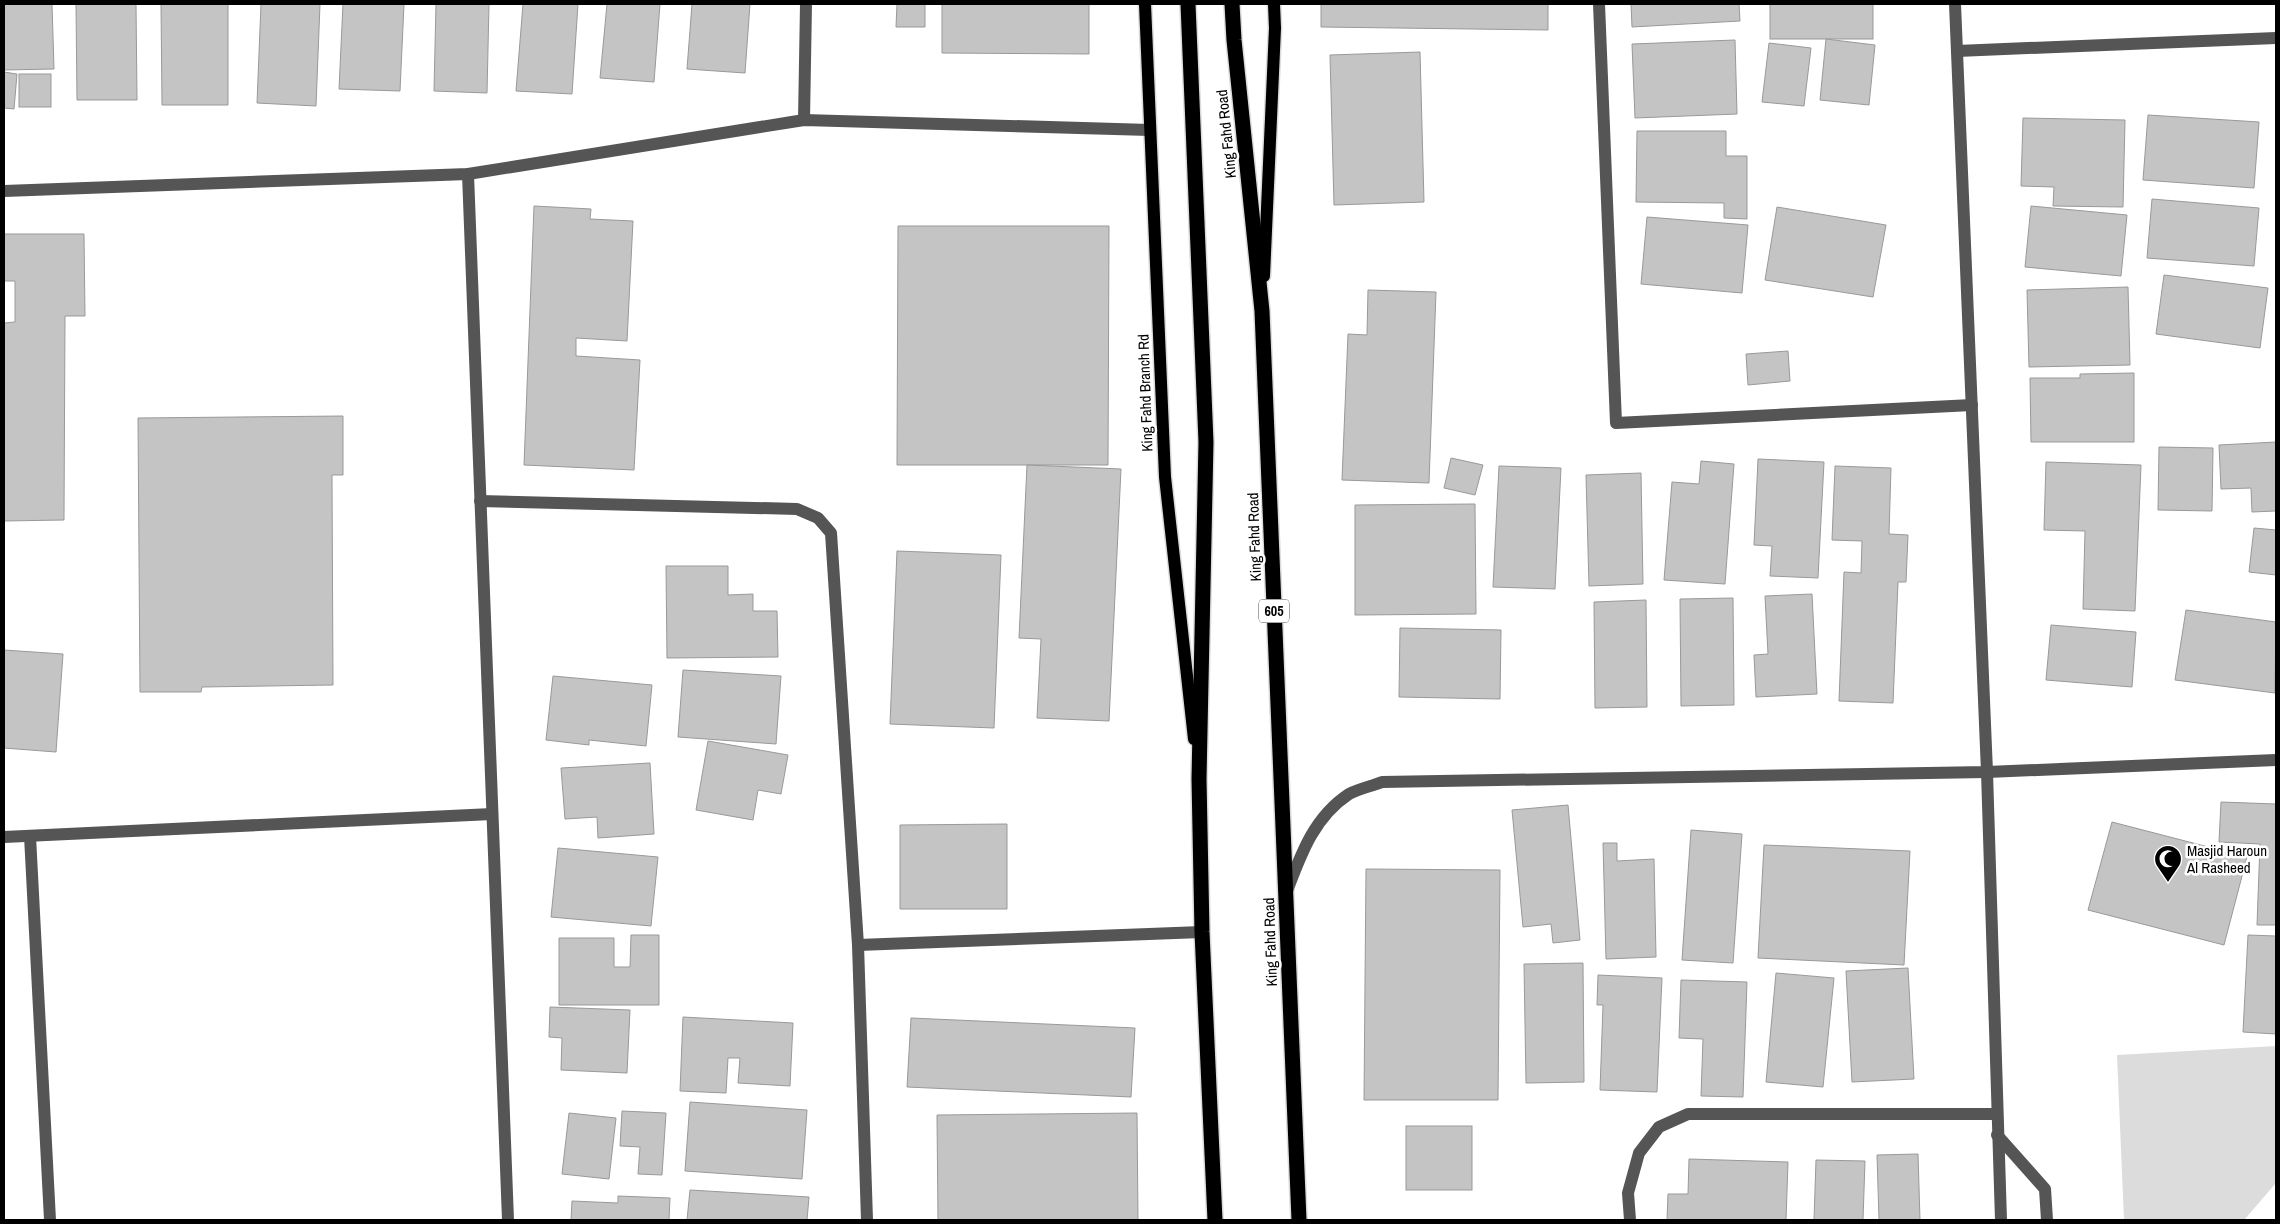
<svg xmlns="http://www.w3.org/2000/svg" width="2280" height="1224" viewBox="0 0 2280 1224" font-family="'Archivo Narrow',sans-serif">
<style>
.green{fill:#dcdcdc}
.building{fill:#c4c4c4;stroke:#999}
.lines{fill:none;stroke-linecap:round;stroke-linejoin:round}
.major-casing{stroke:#dbdbdb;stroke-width:15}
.highway-casing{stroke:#dbdbdb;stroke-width:18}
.minor{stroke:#555;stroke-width:12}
.major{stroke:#000;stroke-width:12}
.highway{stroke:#000;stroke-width:15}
.labels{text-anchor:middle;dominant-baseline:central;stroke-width:5;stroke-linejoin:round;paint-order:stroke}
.shield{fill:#fff;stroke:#4c4c4c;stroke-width:1}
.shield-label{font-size:14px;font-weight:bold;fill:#000}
.street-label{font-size:15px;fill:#000;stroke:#fff}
.poi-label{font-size:15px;fill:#000;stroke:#fff;text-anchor:start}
</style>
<rect width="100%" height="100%" fill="#fff"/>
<polygon class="green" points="2276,1046 2276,1183 2244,1220 2124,1220 2117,1055"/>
<g class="building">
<polygon points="4,4 52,4 54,69 4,70"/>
<polygon points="76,4 136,4 137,100 77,100"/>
<polygon points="161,4 228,4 228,105 162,105"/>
<polygon points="261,4 320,4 316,106 257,103"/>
<polygon points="343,4 404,4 400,91 339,89"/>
<polygon points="436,4 489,4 487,93 434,91"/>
<polygon points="523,4 578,4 572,94 516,91"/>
<polygon points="607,4 660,4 654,82 600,78"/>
<polygon points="692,4 750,4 745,73 687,69"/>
<polygon points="897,4 925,4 925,27 896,27"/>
<polygon points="942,4 1089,4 1089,54 942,53"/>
<polygon points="1321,4 1548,4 1548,30 1321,27"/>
<polygon points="1631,4 1739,4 1740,21 1632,27"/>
<rect x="1770" y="4" width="103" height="35"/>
<polygon points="1826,39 1875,45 1869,105 1820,100"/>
<polygon points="1735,40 1737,114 1635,118 1632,44"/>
<polygon points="1769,43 1811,48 1804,106 1762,102"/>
<polygon points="1420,52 1424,202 1334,205 1330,55"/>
<polygon points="4,72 17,74 14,109 4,108"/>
<rect x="19" y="74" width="32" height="33"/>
<polygon points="2148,115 2259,122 2254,188 2143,180"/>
<polygon points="2023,118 2125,120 2123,207 2053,206 2054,187 2021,186"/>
<polygon points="1637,131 1726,131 1726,156 1747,156 1747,219 1724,218 1724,203 1636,202"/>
<polygon points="2152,199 2259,208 2254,266 2147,258"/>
<polygon points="534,206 591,209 590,219 633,221 627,341 576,338 576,356 640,360 634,470 524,465"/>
<polygon points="2031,206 2127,215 2121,276 2025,267"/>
<polygon points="1777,207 1886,225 1873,297 1765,280"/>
<polygon points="1647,217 1748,225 1742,293 1641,284"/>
<polygon points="898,226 1109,226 1108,465 897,465"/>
<polygon points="4,234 84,234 85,316 65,316 64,520 4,521 4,323 15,322 15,281 4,281"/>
<polygon points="2164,275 2268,288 2260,348 2156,334"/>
<polygon points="2128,287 2130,365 2029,367 2027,290"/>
<polygon points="1368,290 1436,292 1429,483 1342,480 1348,334 1367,335"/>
<polygon points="1788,351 1790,381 1748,385 1746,354"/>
<polygon points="2134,373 2134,442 2031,442 2030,378 2080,378 2080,374"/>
<polygon points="343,416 343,475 332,475 333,685 202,687 201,692 140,692 138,418"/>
<polygon points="2276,442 2276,511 2252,512 2251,488 2221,489 2219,445"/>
<polygon points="2159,447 2213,448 2212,511 2158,510"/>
<polygon points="1451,458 1483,465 1475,495 1444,488"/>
<polygon points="1758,459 1824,462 1818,578 1770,576 1772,546 1754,545"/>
<polygon points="1701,461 1734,464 1725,584 1664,580 1672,482 1699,484"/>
<polygon points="2046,462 2141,465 2135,611 2083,609 2085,531 2044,530"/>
<polygon points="1027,465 1121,469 1109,721 1037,718 1041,639 1019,638"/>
<polygon points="1499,466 1561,468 1555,589 1493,587"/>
<polygon points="1835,466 1891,468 1889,534 1908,535 1906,582 1898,582 1893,703 1839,701 1844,572 1861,573 1862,541 1832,540"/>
<polygon points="1641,473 1643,584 1589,586 1586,475"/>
<polygon points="1475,504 1476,614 1355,615 1355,505"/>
<polygon points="2254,528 2276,530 2276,575 2249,572"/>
<polygon points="897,551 1001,555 994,728 890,724"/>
<polygon points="666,566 728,566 728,595 753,594 753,611 777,611 778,657 667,658"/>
<polygon points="1812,594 1817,694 1756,697 1754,655 1768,654 1765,596"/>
<polygon points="1733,598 1734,705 1681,706 1680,599"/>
<polygon points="1646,600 1647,707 1595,708 1594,602"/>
<polygon points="2186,610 2276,622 2275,693 2175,680"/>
<polygon points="2051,625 2136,632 2132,687 2046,680"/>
<polygon points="1400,628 1501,630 1500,699 1399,697"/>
<polygon points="4,650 63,654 56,752 4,748"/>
<polygon points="683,670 781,676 776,744 678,737"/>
<polygon points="553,676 652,685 646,746 589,740 589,745 546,740"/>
<polygon points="708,741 788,755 781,794 758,790 753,820 696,810"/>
<polygon points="650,763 654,834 598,838 597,817 565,819 561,768"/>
<polygon points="2221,802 2276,804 2276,925 2257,925 2260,844 2219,842"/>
<polygon points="1568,805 1580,940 1553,943 1551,924 1523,927 1512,810"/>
<polygon points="2112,822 2247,857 2224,945 2088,910"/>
<polygon points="1007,824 1007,909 900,909 900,825"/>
<polygon points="1691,830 1742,834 1733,963 1682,960"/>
<polygon points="1603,843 1617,843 1617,861 1654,859 1656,957 1606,959"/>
<polygon points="1764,845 1910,851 1904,965 1758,958"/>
<polygon points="558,848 658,857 651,926 551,917"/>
<polygon points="1366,869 1500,870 1498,1100 1364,1100"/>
<polygon points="631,935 659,935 659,1005 559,1005 559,938 614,938 614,967 630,967"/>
<polygon points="2248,935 2276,936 2276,1034 2243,1032"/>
<polygon points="1583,963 1584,1082 1526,1083 1524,964"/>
<polygon points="1908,968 1914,1079 1852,1082 1846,971"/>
<polygon points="1776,973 1834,978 1823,1087 1766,1082"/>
<polygon points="1598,975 1662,978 1657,1092 1600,1090 1603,1005 1597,1005"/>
<polygon points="1681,980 1747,982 1743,1097 1701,1096 1703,1039 1679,1038"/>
<polygon points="550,1007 630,1010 627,1073 561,1070 562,1038 549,1037"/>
<polygon points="683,1017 793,1023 790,1086 738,1083 740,1058 728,1058 726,1093 680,1091"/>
<polygon points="911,1018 1135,1028 1131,1097 907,1087"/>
<polygon points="690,1102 807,1110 802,1179 685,1171"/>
<polygon points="622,1111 666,1113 662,1175 638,1174 640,1147 620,1146"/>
<polygon points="569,1113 616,1118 609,1179 562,1174"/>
<polygon points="1137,1113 1138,1220 938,1220 937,1115"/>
<rect x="1406" y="1126" width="66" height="64"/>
<polygon points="1918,1154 1920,1220 1879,1220 1877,1155"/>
<polygon points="1689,1159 1788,1162 1786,1220 1667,1220 1668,1194 1688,1194"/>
<polygon points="1816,1160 1865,1161 1863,1220 1814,1220"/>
<polygon points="690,1190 809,1197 807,1220 687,1220"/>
<polygon points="618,1196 670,1198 669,1220 571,1220 572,1201 618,1203"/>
</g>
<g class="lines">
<defs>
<g id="major">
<polyline points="1145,4 1165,477 1194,739"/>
<polyline points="1264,276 1275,28 1274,4"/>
</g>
<g id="highway">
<polyline points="1188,4 1206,442 1199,779 1202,932 1215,1220"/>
<polyline points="1232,4 1234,40 1262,311 1299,1220"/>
</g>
</defs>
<use href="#major" class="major-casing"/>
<use href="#highway" class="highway-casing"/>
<g class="minor">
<polyline points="1599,4 1616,423 1972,405"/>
<polyline points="1955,4 1987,772 2001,1220"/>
<polyline points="1957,51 2276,38"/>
<polyline points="804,120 806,4"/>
<polyline points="468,174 508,1220"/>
<polyline points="4,191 468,174 804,120 1150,130"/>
<polyline points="480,501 797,509 818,518 831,533 858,945 867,1220"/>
<polyline points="30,836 50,1220"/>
<polyline points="4,837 492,814"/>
<path d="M1287 891C1301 854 1314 817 1349 794 1358 789 1372 786 1382 782L1987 772 2276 760"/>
<polyline points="858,945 1202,932"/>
<polyline points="1997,1135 2045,1189 2047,1220"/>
<polyline points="1630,1220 1628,1193 1639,1153 1659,1127 1688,1114 1997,1114"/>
</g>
<use href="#major" class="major"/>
<use href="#highway" class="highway"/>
</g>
<defs>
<symbol id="mosque-pin" viewBox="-11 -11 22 30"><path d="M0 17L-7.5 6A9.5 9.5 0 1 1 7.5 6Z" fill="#000" stroke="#fff"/><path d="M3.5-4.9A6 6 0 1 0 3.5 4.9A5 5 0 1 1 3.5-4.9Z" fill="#fff"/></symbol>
</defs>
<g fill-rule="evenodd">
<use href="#mosque-pin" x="2152" y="843" width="32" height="43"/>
</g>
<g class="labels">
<rect class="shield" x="1259" y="599.5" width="30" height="23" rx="4"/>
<g class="shield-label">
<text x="1274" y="611">605</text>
</g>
<g class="street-label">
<text transform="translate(1226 134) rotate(-96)">King Fahd Road</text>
<text transform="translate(1145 393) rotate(-92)">King Fahd Branch Rd</text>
<text transform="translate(1254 537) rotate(-92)">King Fahd Road</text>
<text transform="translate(1270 942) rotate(-92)">King Fahd Road</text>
</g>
<g class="poi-label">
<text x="2187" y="850">Masjid Haroun<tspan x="2187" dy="17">Al Rasheed</tspan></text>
</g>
</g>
<rect width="2280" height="1224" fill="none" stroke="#000000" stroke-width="10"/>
</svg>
